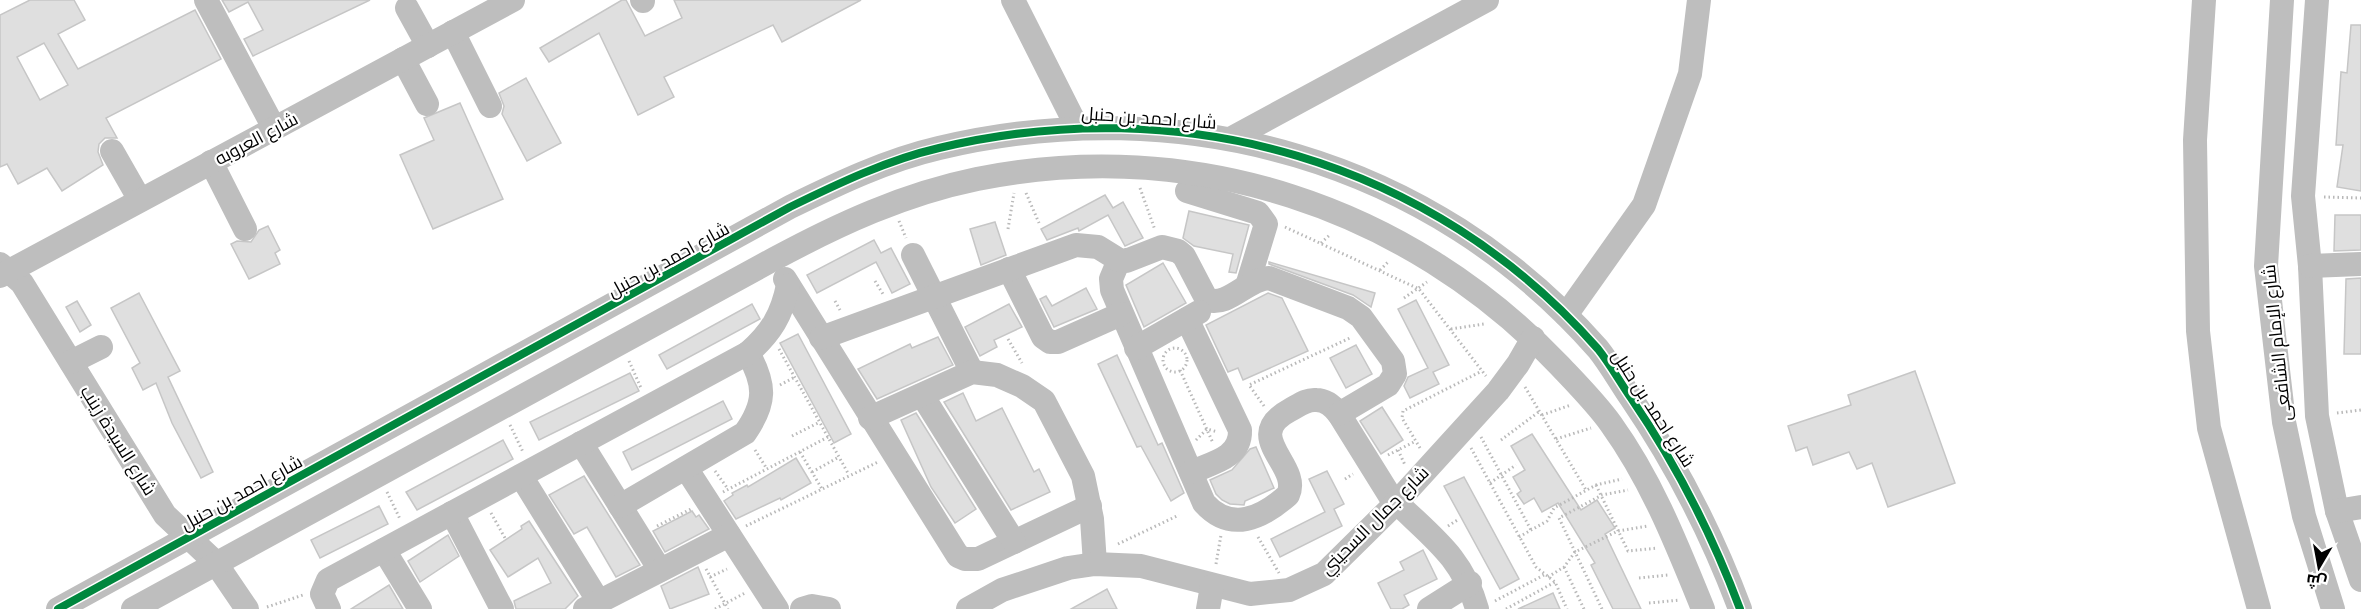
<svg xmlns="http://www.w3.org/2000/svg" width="2361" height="609" viewBox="0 0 2361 609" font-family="'Golos Text',Cairo,sans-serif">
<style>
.building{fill:#dfdfdf;stroke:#c6c6c6;stroke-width:1.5;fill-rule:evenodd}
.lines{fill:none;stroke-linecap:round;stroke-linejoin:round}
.path{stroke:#b9b9b9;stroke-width:3;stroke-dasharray:1.5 3;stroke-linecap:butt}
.minor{stroke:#bebebe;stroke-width:24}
.cycleway-casing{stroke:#fff;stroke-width:11}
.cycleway{stroke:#00873e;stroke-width:8}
.labels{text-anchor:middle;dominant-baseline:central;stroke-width:4.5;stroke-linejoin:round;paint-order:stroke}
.street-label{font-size:18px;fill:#000;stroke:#fff}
</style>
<rect width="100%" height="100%" fill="#fff"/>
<g class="building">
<path d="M30 0H74L85 20 58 34 78 69 195 10 221 59 106 118 117 138H105L99 144 98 152 103 165 62 191 47 168 18 184 7 164 0 167V15ZM44 43 68 85 40 100 17 57Z"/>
<polygon points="222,0 370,0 253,56 244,39 263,30 248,2 229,12"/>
<polygon points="622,0 626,0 645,36 682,18 674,0 861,0 782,42 773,25 664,77 674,97 638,115 599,33 549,62 540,48"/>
<polygon points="2351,25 2361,25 2361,191 2337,187 2343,145 2336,145 2341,72 2347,73"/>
<polygon points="526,78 561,143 527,161 502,114 504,106 499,93"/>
<polygon points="460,103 503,199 433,229 400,155 434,140 424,118"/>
<polygon points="1105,195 1113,208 1123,202 1143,238 1125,246 1108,215 1079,231 1078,228 1047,240 1041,229"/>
<polygon points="1189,211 1249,225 1236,273 1229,272 1233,254 1194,246 1183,238"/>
<polygon points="2335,215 2361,215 2361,250 2334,251"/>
<polygon points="995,222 1006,255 981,265 970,229"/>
<polygon points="268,226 280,250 275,253 280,264 249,279 231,244 237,241 251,242 259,230"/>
<polygon points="874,240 881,253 891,248 910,284 892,293 876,262 817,293 807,275"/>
<polygon points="1269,262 1375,293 1371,307 1353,295 1269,264"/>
<polygon points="1163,263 1186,303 1144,327 1126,285"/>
<polygon points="2361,278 2361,354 2344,354 2346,279"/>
<polygon points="1086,288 1097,309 1054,327 1040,299 1046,296 1052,306"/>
<polygon points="139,293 180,371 168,377 213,472 201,478 172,423 156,383 143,390 132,368 140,363 111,308"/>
<polygon points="1268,293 1282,298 1308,351 1243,380 1238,368 1228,372 1206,325"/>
<polygon points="1416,300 1449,365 1433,372 1439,384 1410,398 1404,386 1408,377 1428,368 1398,309"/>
<polygon points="77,301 91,325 80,332 66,307"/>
<polygon points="752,304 760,319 667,369 659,355"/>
<polygon points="1009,304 1022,327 994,340 997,347 980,356 965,327"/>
<polygon points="798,334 851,434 834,443 780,343"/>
<polygon points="938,337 953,365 877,399 858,369 910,344 912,348"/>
<polygon points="1356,345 1372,374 1346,388 1330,358"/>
<polygon points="1117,355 1158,445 1162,443 1184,493 1171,501 1141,446 1137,447 1098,364"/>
<polygon points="1915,371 1955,483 1888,507 1872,463 1857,469 1849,452 1813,465 1807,447 1796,451 1788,426 1851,405 1848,395"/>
<polygon points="630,373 639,391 539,440 530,422"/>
<polygon points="963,393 976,421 1002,408 1034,472 1039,469 1050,492 1011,510 944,402"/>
<polygon points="723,401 732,419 632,470 623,452"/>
<polygon points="1382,407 1403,440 1381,454 1360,421"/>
<polygon points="916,413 976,509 955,523 931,487 901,420"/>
<polygon points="1532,434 1581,510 1597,500 1615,528 1605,534 1641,609 1613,609 1591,565 1595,563 1558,503 1542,512 1534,498 1524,504 1517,494 1521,491 1513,477 1525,470 1511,446"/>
<polygon points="503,440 513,459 417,510 406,492"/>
<polygon points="1256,447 1274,488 1245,501 1244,505 1230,504 1222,500 1216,494 1210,480 1232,470 1250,449"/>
<polygon points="796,458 811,483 781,500 780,498 736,519 724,501 733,495 732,493 747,485 748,487"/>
<polygon points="1327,471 1344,504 1334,509 1342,526 1280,557 1271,539 1325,512 1309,479"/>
<polygon points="584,476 640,565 616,577 587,527 574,534 549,495"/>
<polygon points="1464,477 1519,579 1500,589 1444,486"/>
<polygon points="379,506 388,524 320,558 311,540"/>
<polygon points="692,511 696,517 699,515 709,529 665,552 653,531"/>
<polygon points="529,521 578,596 565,609 516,609 514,601 551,583 538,558 508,577 490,550 522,529 521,526"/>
<polygon points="448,535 459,556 420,582 408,561"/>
<polygon points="1423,550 1437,579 1404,595 1409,605 1402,609 1391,609 1378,583 1404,570 1400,562"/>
<polygon points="698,567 709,594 670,609 661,586"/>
<polygon points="389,585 403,609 351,609"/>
<polygon points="1107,589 1117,609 1071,609"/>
<polygon points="1553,593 1560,609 1518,609"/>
</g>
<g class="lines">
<g class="path">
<polyline points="1140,188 1155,230"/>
<polyline points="1026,193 1039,223"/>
<polyline points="2324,197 2361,198"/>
<polyline points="899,221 906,238"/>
<polyline points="1285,227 1419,289 1486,376"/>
<polyline points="1008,229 1014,193"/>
<polyline points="1321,243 1331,234"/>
<polyline points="1380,270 1389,261"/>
<polyline points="875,281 883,294"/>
<polyline points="1404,298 1427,282"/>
<polyline points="835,301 840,310"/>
<polyline points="1451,329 1484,324"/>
<polyline points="1008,339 1022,363"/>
<circle cx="1175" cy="360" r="12"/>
<polyline points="779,349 849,475"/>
<polyline points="629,361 641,388"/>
<polyline points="1180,370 1213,443"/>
<polyline points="780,385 795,377"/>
<polyline points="1525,387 1586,490"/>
<polyline points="1264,406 1249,385 1352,337"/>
<polyline points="2337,413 2361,410"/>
<polyline points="1542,415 1571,405"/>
<polyline points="510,425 523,452"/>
<polyline points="792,436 820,422"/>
<polyline points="1481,437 1531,530"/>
<polyline points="1556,439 1591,428"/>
<polyline points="1196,440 1207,429 1218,432"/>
<polyline points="1501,440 1540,411"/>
<polyline points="1420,448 1402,418 1403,411 1482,371"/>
<polyline points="1471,448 1536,567 1555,582 1567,609"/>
<polyline points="755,450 767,469"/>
<polyline points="1398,450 1405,465"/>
<polyline points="800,452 822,489"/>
<polyline points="1388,455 1416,441"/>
<polyline points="715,471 728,489"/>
<polyline points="812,472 839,457"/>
<polyline points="1345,479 1353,474"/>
<polyline points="1490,483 1516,465"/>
<polyline points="1596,485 1628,551 1658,548"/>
<polyline points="387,492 400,519"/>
<polyline points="723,492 828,437"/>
<polyline points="491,513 505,538"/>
<polyline points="657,526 691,509"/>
<polyline points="746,526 878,462"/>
<polyline points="1448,526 1459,519"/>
<polyline points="1258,537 1279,573"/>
<polyline points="1519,537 1547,521 1554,508 1596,485 1622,479"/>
<polyline points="1118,544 1179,515"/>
<polyline points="1216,564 1221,535"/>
<polyline points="1564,567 1584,609"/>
<polyline points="706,569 728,609"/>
<polyline points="710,577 727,569"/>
<polyline points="1548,577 1564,567 1575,552 1618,531 1648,526"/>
<polyline points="1639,578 1668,575"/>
<polyline points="1495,601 1544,575"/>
<polyline points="1649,603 1680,600"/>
<polyline points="267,607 303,595"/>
<polyline points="715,609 745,593"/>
<polyline points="1506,609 1555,582"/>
<polyline points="1602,609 1559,518 1602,495 1628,490"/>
</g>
<g class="minor">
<polyline points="206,0 274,128"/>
<polyline points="642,0 643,1"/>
<polyline points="1013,0 1077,127"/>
<polyline points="2204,0 2195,140 2198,331 2209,428 2259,609"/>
<polyline points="2282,0 2266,266 2284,422 2304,516 2333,609"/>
<polyline points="2317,0 2303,196 2310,266 2317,416 2337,511 2361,580"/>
<polyline points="407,8 428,46"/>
<polyline points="453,32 490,106"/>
<polyline points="403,59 427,104"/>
<polyline points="1232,138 1487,0"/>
<polyline points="112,151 140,200"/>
<polyline points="211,162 245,229"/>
<polyline points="1187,191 1258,213 1266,224 1247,286"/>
<polyline points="913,255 972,372"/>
<path d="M1119 260 1111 279 1112 290 1204 503C1231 533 1262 518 1288 495 1302 465 1240 437 1290 410 1298 406 1306 399 1316 400 1326 400 1333 406 1339 414L1395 504"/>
<polyline points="0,264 22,283 165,515 215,562 247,609"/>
<polyline points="2310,266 2361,264"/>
<polyline points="1009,269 1043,337 1050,342 1058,342 1121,314"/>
<polyline points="0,276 513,0"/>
<polyline points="785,279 958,556 965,559 978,559 1090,506"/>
<polyline points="1566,315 1644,205 1690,74 1699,0"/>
<path d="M1187 319 1240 430C1241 458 1212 463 1191 472"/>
<path d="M821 338 1076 245 1098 247 1119 260 1126 261 1162 247 1178 251 1184 256 1207 300C1229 307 1247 279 1269 278L1348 308 1361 317 1393 361 1395 374 1388 385 1339 414"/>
<polyline points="1136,348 1199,312"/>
<polyline points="71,362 101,347"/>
<polyline points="922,395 1014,542"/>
<polyline points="870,418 972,372 997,375 1022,386 1044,401 1083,476 1092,519 1095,564"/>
<polyline points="581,443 660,570"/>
<polyline points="686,468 777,609"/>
<polyline points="521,476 599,602"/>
<path d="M1396 502C1433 538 1463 558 1477 609"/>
<path d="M620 506 745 433C766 403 766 385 748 353"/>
<polyline points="2337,511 2361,507"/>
<polyline points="452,513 502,609"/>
<polyline points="384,550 420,609"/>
<path d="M58 609 790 207C837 184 887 160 939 148 1182 90 1432 160 1598 349 1610 364 1620 382 1631 398 1676 464 1712 534 1740 609"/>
<path d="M133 609 774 259C839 224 904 194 977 179 1192 136 1406 206 1558 364 1576 383 1596 403 1611 424 1652 481 1677 545 1703 609"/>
<path d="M329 609 322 594 328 580 748 353C771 333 782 315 788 285"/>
<polyline points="585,609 729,535"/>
<polyline points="802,609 812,606 829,609"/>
<polyline points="968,609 1002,590 1068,568 1095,564 1141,566 1250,594 1289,590 1324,574 1395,504 1498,391 1518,364 1533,338"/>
<polyline points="1208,609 1212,586"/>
<polyline points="1429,609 1470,583"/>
</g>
<defs>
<path id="cycleway" d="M58 609 790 207C837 184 887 160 939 148 1182 90 1432 160 1598 349 1610 364 1620 382 1631 398 1676 464 1712 534 1740 609"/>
</defs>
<use href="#cycleway" class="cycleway-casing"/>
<use href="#cycleway" class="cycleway"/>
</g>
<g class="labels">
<g class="street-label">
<text transform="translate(1149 117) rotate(4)">شارع احمد بن حنبل</text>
<text transform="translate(256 138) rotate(-28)">شارع العروبه</text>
<text transform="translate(668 259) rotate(-29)">شارع احمد بن حنبل</text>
<text transform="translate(2276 343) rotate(-96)">شارع الإمام الشافعى</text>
<text transform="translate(1654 408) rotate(57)">شارع احمد بن حنبل</text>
<text transform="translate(119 440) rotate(58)">شارع السيدة زينب</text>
<text transform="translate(241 492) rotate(-29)">شارع احمد بن حنبل</text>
<text transform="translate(1374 520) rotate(-45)">شارع جمال السحيني</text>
</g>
</g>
<g transform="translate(2319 567) rotate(190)" stroke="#ffffff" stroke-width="4.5" paint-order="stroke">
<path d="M0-4.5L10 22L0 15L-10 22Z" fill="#000000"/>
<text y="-9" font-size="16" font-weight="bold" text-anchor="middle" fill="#000000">ش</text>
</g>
</svg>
